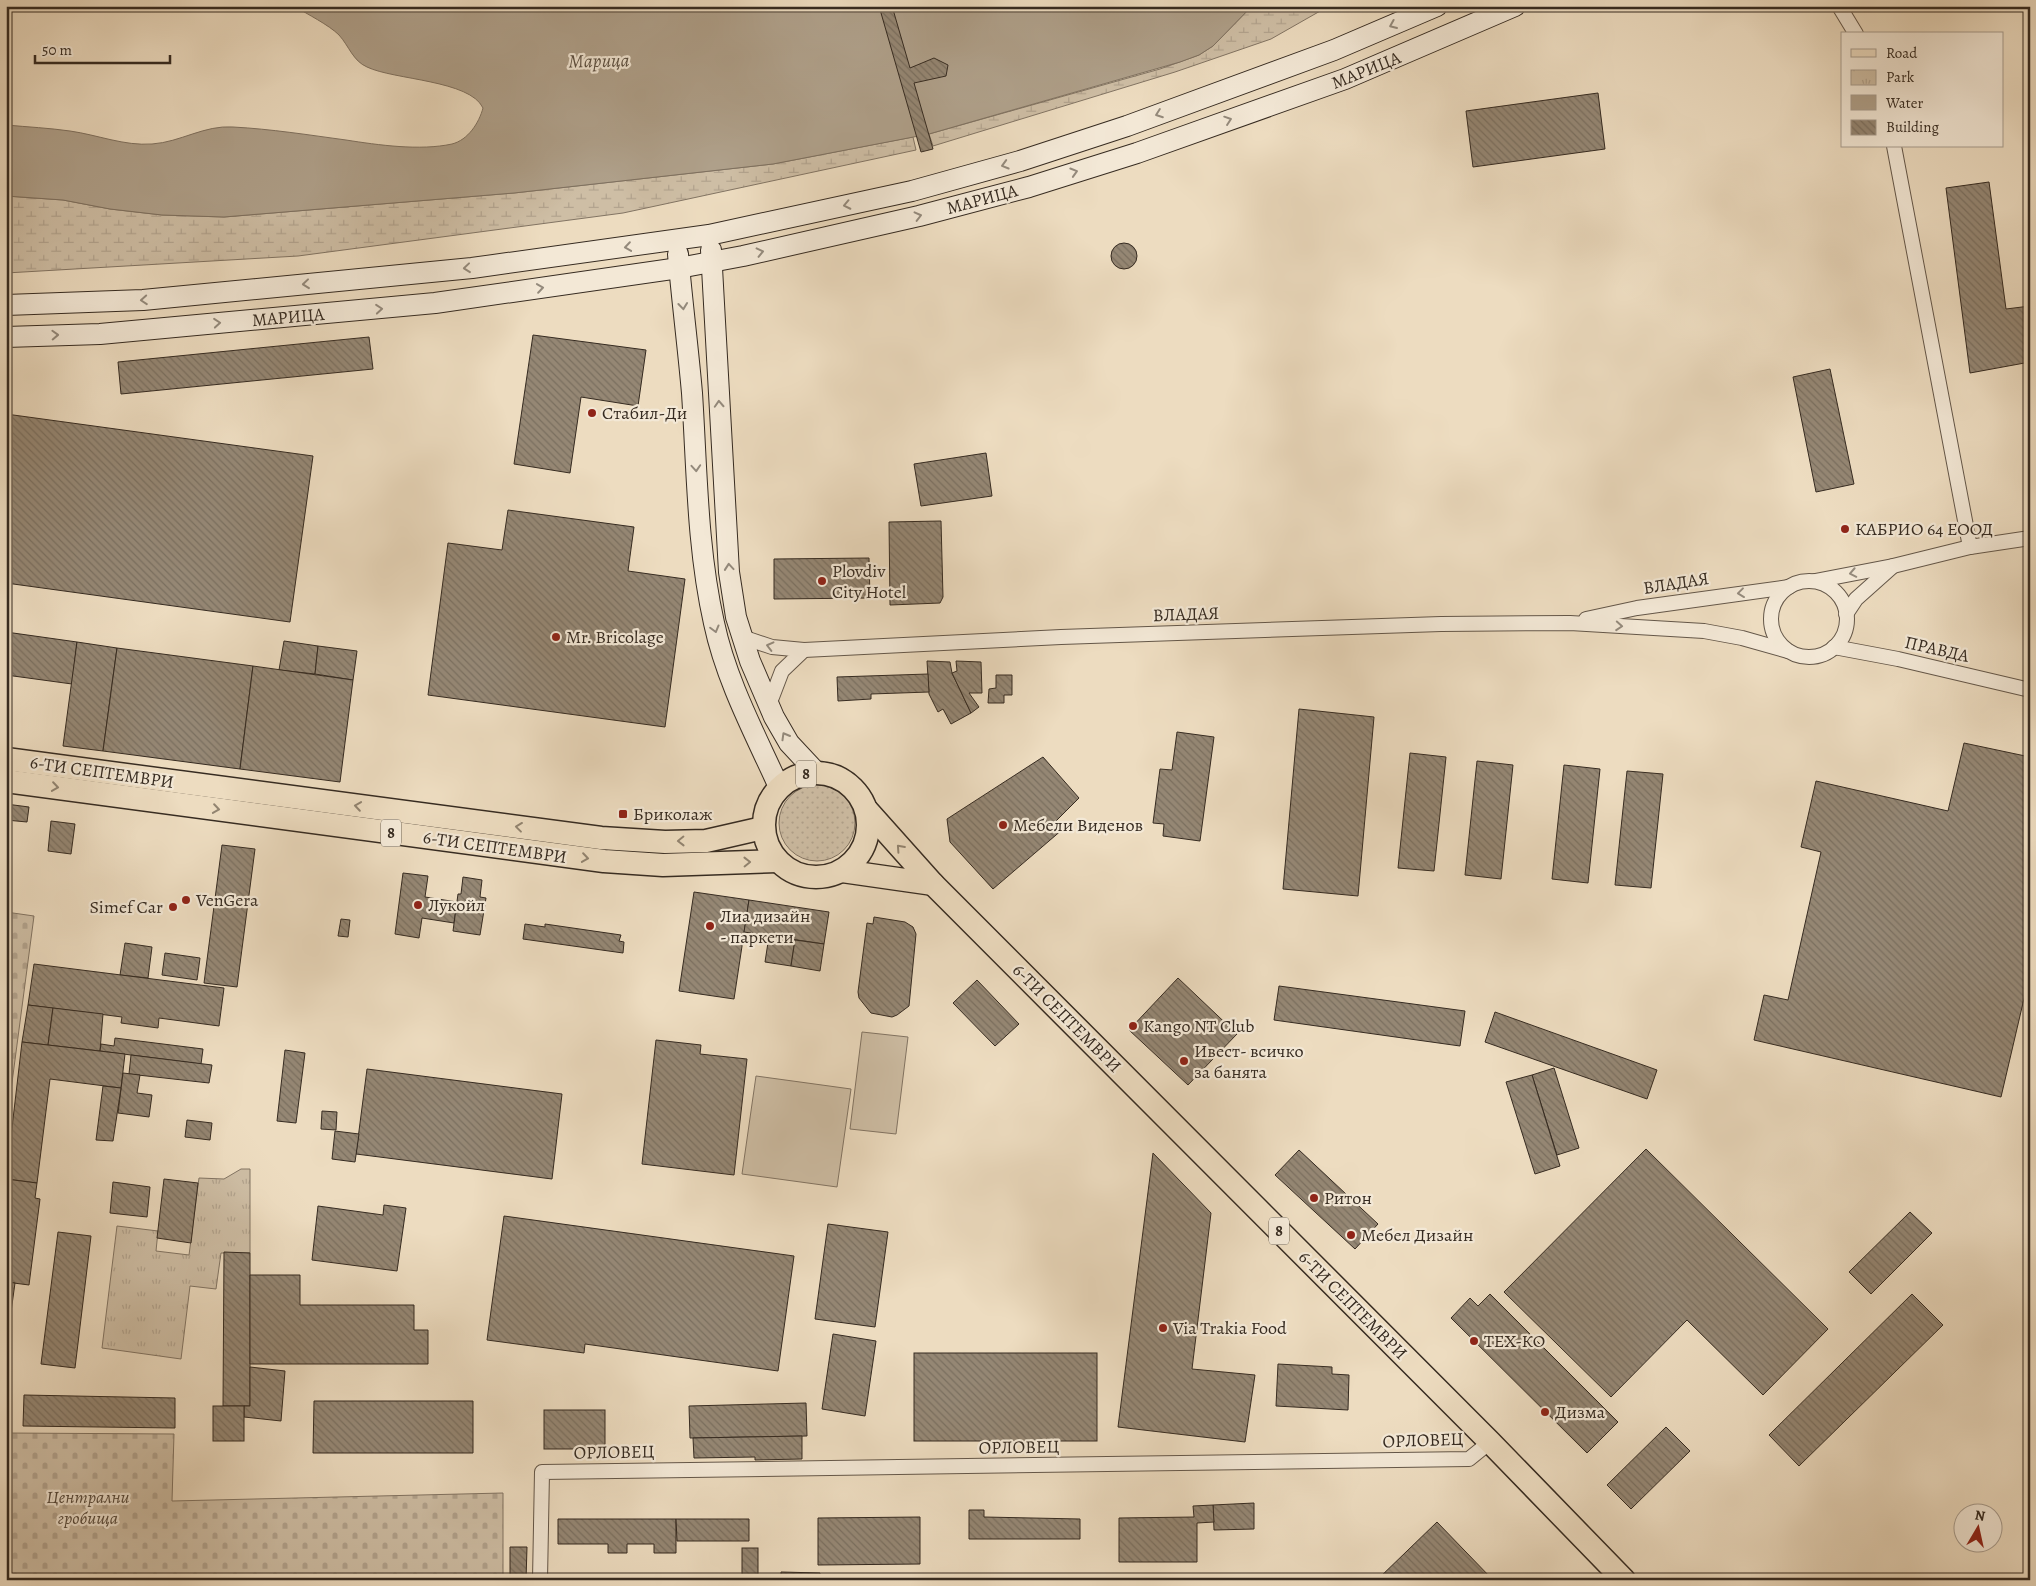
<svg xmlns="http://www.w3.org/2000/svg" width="2036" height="1586" viewBox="0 0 2036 1586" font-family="Alegreya,serif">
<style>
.grass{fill:url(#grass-dots);stroke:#827463}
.wetland{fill:url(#wetland-marsh);stroke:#827463}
.cemetery{fill:url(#cemetery-stones);stroke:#827463}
.park{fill:url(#park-tufts);stroke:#827463}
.pitch{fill:#cebea5;stroke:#827463}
.water{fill:#afa08a;stroke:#7f7160}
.building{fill:url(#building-back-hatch);stroke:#362b21}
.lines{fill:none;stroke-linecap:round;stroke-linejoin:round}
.street-casing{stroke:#645749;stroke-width:16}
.secondary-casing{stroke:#362b21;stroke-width:22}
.primary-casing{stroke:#362b21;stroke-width:25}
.street{stroke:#f3e8d6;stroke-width:14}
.secondary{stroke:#f3e8d6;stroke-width:20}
.primary{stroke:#eddcc0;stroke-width:22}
.oneway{stroke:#948a7c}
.oneway2{stroke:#928470}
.poi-dot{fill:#8f2418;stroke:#f3e8d6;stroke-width:2}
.labels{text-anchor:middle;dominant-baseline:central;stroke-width:4.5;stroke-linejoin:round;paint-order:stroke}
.shield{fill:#f3e8d6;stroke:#6f6457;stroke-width:1}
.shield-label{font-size:16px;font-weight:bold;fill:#362b21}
.street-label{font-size:18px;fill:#362b21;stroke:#f3e8d6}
.poi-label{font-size:18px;fill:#362b21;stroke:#f3e8d6;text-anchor:start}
.park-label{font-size:18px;font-style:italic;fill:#54483b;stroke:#f3e8d6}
.water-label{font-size:19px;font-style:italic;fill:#5a4e40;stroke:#f3e8d6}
</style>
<defs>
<pattern id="grass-dots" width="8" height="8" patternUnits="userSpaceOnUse" patternTransform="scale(1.25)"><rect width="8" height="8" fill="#cebea5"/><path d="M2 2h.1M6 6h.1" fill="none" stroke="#b2a38e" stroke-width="1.8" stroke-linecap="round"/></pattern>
<pattern id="wetland-marsh" width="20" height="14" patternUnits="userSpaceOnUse" patternTransform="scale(1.25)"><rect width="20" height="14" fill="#cebea5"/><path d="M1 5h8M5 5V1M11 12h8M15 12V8" fill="none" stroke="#b2a38e"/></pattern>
<pattern id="cemetery-stones" width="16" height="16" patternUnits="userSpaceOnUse" patternTransform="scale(1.25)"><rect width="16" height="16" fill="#cebea5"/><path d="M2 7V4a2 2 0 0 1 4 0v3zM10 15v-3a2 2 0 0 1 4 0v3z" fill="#b2a38e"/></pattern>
<pattern id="park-tufts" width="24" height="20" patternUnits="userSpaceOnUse" patternTransform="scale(1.25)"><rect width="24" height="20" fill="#cebea5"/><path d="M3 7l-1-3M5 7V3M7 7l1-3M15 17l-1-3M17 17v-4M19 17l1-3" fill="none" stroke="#b2a38e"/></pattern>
<pattern id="building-back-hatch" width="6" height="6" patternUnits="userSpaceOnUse" patternTransform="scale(1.25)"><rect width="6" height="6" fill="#958774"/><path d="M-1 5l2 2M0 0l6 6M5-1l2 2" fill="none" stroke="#7a6f5f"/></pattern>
</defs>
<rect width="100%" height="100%" fill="#eddcc0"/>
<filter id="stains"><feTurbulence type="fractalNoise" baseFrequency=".004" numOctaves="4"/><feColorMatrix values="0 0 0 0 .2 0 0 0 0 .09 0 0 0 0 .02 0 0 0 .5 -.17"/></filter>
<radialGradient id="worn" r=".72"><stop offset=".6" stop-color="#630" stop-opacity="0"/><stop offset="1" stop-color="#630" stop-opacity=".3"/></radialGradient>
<circle class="grass" cx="817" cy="823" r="38"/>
<g class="wetland">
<polygon points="1252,6 1329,6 1271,39 1175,72 933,146 929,134 1160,69 1199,55 1213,46"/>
<polygon points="913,137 916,150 623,213 298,256 6,273 6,196 63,200 110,209 162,215 224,217 514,193 773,164"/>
</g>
<g class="cemetery">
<polygon points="6,912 34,916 6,1128"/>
<polygon points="6,1433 174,1434 172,1501 503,1493 503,1580 6,1580"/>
</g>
<polygon class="park" points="241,1169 250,1169 250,1253 221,1253 216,1289 190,1286 181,1359 102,1348 117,1226 158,1231 156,1251 189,1255 199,1178 224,1179"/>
<g class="pitch">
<polygon points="862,1032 908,1037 896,1134 850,1129"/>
<polygon points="756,1076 851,1089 837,1187 742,1174"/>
</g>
<path class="water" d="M294 6H1252L1213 46 1199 55 1180 62 929 134 773 164 514 193 224 217 162 215 110 209 63 200 6 196V125C28 127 49 128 70 131 98 135 124 146 152 144 181 142 204 125 233 127 271 129 309 135 346 140 378 145 420 151 452 144 468 140 479 123 483 108 470 80 394 80 367 67 353 61 349 46 339 35 329 25 307 14 294 6Z"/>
<g class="building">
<polygon points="879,6 892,6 910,68 934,58 948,65 946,76 914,83 933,149 921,152"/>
<polygon points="1598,93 1605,149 1473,167 1466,111"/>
<polygon points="1989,182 2006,309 2030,306 2030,362 1970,373 1946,188"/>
<circle cx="1124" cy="256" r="13"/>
<polygon points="533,335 646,350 638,406 581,397 570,473 514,464"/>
<polygon points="369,337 373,369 121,394 118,362"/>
<polygon points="1830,369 1854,484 1816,492 1793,377"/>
<polygon points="6,414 313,456 290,622 6,583"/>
<polygon points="986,453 992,496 921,506 914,464"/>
<polygon points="508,510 634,527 628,571 685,579 665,727 428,695 448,543 502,550"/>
<polygon points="941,521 943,597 940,603 890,605 889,522"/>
<polygon points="869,558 870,598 774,599 774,559"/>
<polygon points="6,632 77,642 72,684 6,675"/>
<polygon points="284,641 318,646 315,674 279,670"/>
<polygon points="77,642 117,648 103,751 63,746"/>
<polygon points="318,646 357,651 353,680 315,674"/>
<polygon points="117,648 253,666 240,769 103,751"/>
<polygon points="927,661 950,662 952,673 971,713 951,724 943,709 938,712 929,694"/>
<polygon points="956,661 981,662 982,693 969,693 979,707 971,713 952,673 957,671"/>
<polygon points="253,666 353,680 340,782 240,769"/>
<polygon points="928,674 929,692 871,694 871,699 838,701 837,677"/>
<polygon points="996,675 1012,675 1012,695 1004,695 1004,703 988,703 989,689 996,688"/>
<polygon points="1299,709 1374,717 1358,896 1283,889"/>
<polygon points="1177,732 1214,737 1200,841 1163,836 1164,824 1153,823 1160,769 1172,770"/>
<polygon points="1964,743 2030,757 2030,973 2001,1097 1754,1040 1764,995 1788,1000 1821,852 1801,847 1816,781 1948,811"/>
<polygon points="1410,753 1446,757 1434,871 1398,868"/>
<polygon points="1043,757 1079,798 1056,821 1063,829 993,889 950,842 947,819"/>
<polygon points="1477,761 1513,765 1501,879 1465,875"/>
<polygon points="1564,765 1600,769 1588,883 1552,879"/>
<polygon points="1627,771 1663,774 1651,888 1615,885"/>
<polygon points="6,804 29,807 27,822 6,820"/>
<polygon points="51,821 75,824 71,854 48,851"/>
<polygon points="222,845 255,849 237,987 204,983"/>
<polygon points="403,873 428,876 425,897 457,902 454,923 422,918 419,938 395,934"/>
<polygon points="463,877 482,880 480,897 486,898 480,935 453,931 458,894 461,894"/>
<polygon points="694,892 749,900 734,999 679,991"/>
<polygon points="749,900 829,912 824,944 744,932"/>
<polygon points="874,917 905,922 913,927 916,934 909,1006 897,1015 892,1017 871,1013 859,998 858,992 867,923 873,924"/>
<polygon points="341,919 350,920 348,937 338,936"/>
<polygon points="525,924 545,927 545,924 621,935 619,941 624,942 623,953 523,939"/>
<polygon points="769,936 795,940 791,966 765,962"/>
<polygon points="795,940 824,944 820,971 791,966"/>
<polygon points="125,943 152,947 148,978 120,975"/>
<polygon points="165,953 200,958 197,980 162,975"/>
<polygon points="34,964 224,988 219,1026 159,1018 158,1028 121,1023 122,1017 28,1005"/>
<polygon points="1178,978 1237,1034 1188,1085 1129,1030"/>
<polygon points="977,980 1019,1024 995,1046 953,1003"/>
<polygon points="1279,986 1465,1011 1460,1046 1274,1020"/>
<polygon points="28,1005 53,1008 48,1045 22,1042"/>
<polygon points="53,1008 103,1014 100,1051 48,1045"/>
<polygon points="1495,1012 1657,1070 1647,1099 1485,1042"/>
<polygon points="115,1038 203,1049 201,1064 100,1051 101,1044 114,1046"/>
<polygon points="656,1040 701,1045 700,1054 747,1059 734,1175 642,1164"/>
<polygon points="22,1042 125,1054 121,1088 50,1079 37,1183 6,1179"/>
<polygon points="285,1050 305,1053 296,1123 277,1121"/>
<polygon points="131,1055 212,1065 209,1083 129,1074"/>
<polygon points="1554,1068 1579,1148 1557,1155 1532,1075"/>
<polygon points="367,1069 562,1094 552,1179 356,1154"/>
<polygon points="123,1073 140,1075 137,1093 152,1095 149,1117 118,1113"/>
<polygon points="1532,1075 1560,1166 1535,1174 1506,1082"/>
<polygon points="103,1086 121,1088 113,1141 96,1140"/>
<polygon points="322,1111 337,1112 336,1130 321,1129"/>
<polygon points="187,1120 212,1123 210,1140 185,1137"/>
<polygon points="335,1131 359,1134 355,1162 332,1159"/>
<polygon points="1646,1149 1828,1329 1763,1395 1687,1320 1611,1397 1504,1292"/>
<polygon points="1299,1150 1378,1224 1355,1249 1275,1175"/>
<polygon points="1153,1153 1211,1213 1192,1369 1255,1375 1245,1442 1118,1427"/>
<polygon points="6,1179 37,1183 35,1198 40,1199 29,1285 6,1282"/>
<polygon points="164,1179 198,1183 191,1243 157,1238"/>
<polygon points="113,1182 150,1187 147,1217 110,1213"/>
<polygon points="384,1205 406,1208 397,1271 312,1260 318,1206 383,1215"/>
<polygon points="1910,1212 1932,1233 1871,1294 1849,1272"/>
<polygon points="504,1216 794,1256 778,1371 585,1344 584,1353 487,1340"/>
<polygon points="828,1224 888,1232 875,1327 815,1319"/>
<polygon points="58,1232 91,1236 75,1368 41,1364"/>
<polygon points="224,1252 250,1253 250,1406 223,1406"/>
<polygon points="250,1275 300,1275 300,1305 414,1305 414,1330 428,1330 428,1364 250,1364"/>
<polygon points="6,1282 15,1283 6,1348"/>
<polygon points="1490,1294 1618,1422 1587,1453 1451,1318 1470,1298 1478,1306"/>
<polygon points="1912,1294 1943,1325 1799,1466 1769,1435"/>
<polygon points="833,1334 876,1341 865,1416 822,1409"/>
<rect x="914" y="1353" width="183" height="88"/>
<polygon points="1278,1364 1332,1367 1332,1374 1349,1375 1348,1410 1276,1406"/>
<polygon points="250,1367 285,1371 281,1421 244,1417 244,1406 250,1406"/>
<polygon points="24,1395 175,1398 175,1428 23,1426"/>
<polygon points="314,1401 473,1401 473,1453 313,1453"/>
<polygon points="806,1403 807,1436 690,1438 689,1406"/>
<rect x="213" y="1406" width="31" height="35"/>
<rect x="544" y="1410" width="61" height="39"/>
<polygon points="1666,1427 1690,1451 1631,1509 1607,1485"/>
<polygon points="802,1436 802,1459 755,1460 755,1457 694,1458 693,1438"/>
<polygon points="1254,1503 1254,1529 1214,1530 1213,1505"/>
<polygon points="1213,1505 1214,1522 1197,1523 1197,1562 1119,1562 1119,1518 1194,1517 1193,1506"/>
<polygon points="969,1510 984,1510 984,1517 1080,1519 1080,1539 969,1539"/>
<polygon points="920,1517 920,1564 818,1565 818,1518"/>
<polygon points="558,1519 676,1519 676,1553 654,1553 654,1544 627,1544 627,1553 608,1553 608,1544 558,1544"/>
<polygon points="676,1519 749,1519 749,1541 677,1541"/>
<polygon points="1437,1522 1493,1580 1377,1580"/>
<polygon points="510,1547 527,1547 526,1580 510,1580"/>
<rect x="742" y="1548" width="16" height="32"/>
<polygon points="781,1572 820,1573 820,1580 781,1580"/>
</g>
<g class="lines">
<defs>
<g id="street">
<polyline points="1839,6 1856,34"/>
<polyline points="1894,146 1970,547"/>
<polyline points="1815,581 1893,566 1970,547 2030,538"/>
<circle cx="1809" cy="619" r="38"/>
<polyline points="1846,614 1856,599 1893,566"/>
<polyline points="1586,619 1637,608 1789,587"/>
<polyline points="742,637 772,647 804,650 782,671 769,705"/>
<polyline points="1834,647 1898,659 2030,690"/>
<polyline points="804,650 1061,637 1441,624 1570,623 1704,631 1742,638 1788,651"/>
<polyline points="540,1580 542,1472 1469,1459 1490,1442"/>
</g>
<g id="secondary">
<polyline points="711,250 729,572 736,617 750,661 774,717 789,743 817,773"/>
<path d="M678 254C682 301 688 347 692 393 697 469 697 548 714 623 726 680 755 734 779 787"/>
<polyline points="6,305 143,300 472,268 709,235 912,191 1020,161 1127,126 1334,50 1437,6"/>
<polyline points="6,337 100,334 435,303 679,268 743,256 919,216 1029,187 1137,153 1345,79 1515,6"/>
</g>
<g id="primary">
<polyline points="6,759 601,838 665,842 706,841 763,828"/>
<circle cx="816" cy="825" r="52"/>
<polyline points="6,781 604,861 663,865 777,861"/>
<polyline points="866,809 933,884 1490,1442 1624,1580"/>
<polyline points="842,871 933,884"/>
</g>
</defs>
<use href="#street" class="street-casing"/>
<use href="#secondary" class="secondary-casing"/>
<use href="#primary" class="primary-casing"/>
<use href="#street" class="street"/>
<use href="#secondary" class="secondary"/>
<use href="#primary" class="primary"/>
</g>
<defs><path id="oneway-chevron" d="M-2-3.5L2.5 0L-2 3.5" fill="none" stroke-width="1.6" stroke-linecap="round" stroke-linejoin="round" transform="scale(1.25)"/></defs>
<g class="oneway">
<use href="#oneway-chevron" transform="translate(1393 25) rotate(157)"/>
<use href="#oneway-chevron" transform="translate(1159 114) rotate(160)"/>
<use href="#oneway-chevron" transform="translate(1228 120) rotate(-19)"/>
<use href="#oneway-chevron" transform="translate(1005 165) rotate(164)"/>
<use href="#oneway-chevron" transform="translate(1074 172) rotate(-17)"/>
<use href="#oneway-chevron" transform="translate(847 205) rotate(168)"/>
<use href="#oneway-chevron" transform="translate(918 216) rotate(-14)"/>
<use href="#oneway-chevron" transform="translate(628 247) rotate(172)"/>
<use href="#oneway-chevron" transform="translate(760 252) rotate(-13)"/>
<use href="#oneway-chevron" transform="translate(467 268) rotate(174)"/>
<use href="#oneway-chevron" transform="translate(306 284) rotate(174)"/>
<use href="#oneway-chevron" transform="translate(540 288) rotate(-8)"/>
<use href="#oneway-chevron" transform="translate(144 300) rotate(176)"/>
<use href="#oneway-chevron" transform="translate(683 306) rotate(84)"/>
<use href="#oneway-chevron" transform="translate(379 309) rotate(-5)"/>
<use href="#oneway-chevron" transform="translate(217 323) rotate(-5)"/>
<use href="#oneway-chevron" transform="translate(55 335) rotate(-2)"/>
<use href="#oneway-chevron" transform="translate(719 404) rotate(-93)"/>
<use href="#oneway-chevron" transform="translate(696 468) rotate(86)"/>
<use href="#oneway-chevron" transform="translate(729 567) rotate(-95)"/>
<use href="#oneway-chevron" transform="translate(1853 573) rotate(169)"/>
<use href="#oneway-chevron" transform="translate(1741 593) rotate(173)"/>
<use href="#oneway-chevron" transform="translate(1619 626) rotate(4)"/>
<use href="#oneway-chevron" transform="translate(715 629) rotate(75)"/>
<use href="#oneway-chevron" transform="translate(770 646) rotate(-166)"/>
<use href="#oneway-chevron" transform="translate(785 736) rotate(-120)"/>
</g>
<g class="oneway2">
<use href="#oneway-chevron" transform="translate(55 787) rotate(8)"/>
<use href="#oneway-chevron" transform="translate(358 806) rotate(-172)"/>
<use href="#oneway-chevron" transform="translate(216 809) rotate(8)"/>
<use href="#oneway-chevron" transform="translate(519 827) rotate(-173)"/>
<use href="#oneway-chevron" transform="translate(681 841) rotate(179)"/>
<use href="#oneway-chevron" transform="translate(900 848) rotate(-132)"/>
<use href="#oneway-chevron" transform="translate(585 858) rotate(8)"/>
<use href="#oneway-chevron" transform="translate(747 862) rotate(-1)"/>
</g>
<g class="poi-dot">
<circle cx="592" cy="413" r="5"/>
<circle cx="1845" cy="529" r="5"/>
<circle cx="822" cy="581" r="5"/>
<circle cx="556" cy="637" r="5"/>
<rect x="618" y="809" width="10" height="10" rx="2.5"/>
<circle cx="1003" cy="825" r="5"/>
<circle cx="186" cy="900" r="5"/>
<circle cx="418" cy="905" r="5"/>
<circle cx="173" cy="907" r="5"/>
<circle cx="710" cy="926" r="5"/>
<circle cx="1133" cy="1026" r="5"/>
<circle cx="1184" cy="1061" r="5"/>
<circle cx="1314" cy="1198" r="5"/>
<circle cx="1351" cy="1235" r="5"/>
<circle cx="1163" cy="1328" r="5"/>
<circle cx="1474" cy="1341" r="5"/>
<circle cx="1545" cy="1412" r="5"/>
</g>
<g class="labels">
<g class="shield">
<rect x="796" y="760.5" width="20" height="27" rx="4"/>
<rect x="381" y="819.5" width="20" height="27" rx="4"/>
<rect x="1269" y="1217.5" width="20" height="27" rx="4"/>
</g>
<g class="shield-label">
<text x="806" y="774">8</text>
<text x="391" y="833">8</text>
<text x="1279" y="1231">8</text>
</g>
<g class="street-label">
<text transform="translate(1366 70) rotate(-22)">МАРИЦА</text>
<text transform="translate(982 199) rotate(-15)">МАРИЦА</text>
<text transform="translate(288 317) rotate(-5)">МАРИЦА</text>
<text transform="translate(1676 583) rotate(-9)">ВЛАДАЯ</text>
<text transform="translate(1186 614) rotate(-2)">ВЛАДАЯ</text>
<text transform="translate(1937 649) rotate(13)">ПРАВДА</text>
<text transform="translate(102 772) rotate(8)">6-ТИ СЕПТЕМВРИ</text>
<text transform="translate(495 847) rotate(8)">6-ТИ СЕПТЕМВРИ</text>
<text transform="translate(1067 1018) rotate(45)">6-ТИ СЕПТЕМВРИ</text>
<text transform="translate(1353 1305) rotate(45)">6-ТИ СЕПТЕМВРИ</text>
<text transform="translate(1423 1440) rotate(-2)">ОРЛОВЕЦ</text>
<text transform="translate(1019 1447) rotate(-1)">ОРЛОВЕЦ</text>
<text transform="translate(614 1452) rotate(-1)">ОРЛОВЕЦ</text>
</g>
<g class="poi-label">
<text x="602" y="413">Стабил-Ди</text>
<text x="1855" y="529">КАБРИО 64 ЕООД</text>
<text x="832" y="571">Plovdiv<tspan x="832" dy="21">City Hotel</tspan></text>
<text x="566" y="637">Mr. Bricolage</text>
<text x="633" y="814">Бриколаж</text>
<text x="1013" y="825">Мебели Виденов</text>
<text x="196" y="900">VenGera</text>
<text x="428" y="905">Лукойл</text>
<text x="163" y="907" text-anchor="end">Simef Car</text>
<text x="720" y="916">Лиа дизайн<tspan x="720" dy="21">- паркети</tspan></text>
<text x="1143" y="1026">Kango NT Club</text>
<text x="1194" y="1051">Ивест- всичко<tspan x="1194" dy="21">за банята</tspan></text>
<text x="1324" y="1198">Ритон</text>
<text x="1361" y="1235">Мебел Дизайн</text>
<text x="1173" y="1328">Via Trakia Food</text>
<text x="1484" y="1341">ТЕХ-КО</text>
<text x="1555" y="1412">Дизма</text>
</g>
<g class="park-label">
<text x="88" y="1497">Централни<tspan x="88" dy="21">гробища</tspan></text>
</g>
<g class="water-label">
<text transform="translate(599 61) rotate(-1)">Марица</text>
</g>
</g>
<rect width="2036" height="1586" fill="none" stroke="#eddcc0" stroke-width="25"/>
<rect x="8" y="8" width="2021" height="1571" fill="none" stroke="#362b21" stroke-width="2.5"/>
<rect x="12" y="12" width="2011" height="1561" fill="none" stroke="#362b21"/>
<rect x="1841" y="32" width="162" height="115" fill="#f3e8d6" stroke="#a79c8e"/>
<rect x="1851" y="49" width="25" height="8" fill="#eddcc0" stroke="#a79c8e"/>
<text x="1886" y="58" font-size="15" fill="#362b21">Road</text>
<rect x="1851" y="70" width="25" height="15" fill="url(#park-tufts)" stroke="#a79c8e"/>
<text x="1886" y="82" font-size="15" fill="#362b21">Park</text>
<rect x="1851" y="95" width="25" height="15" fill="#afa08a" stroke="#a79c8e"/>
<text x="1886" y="108" font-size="15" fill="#362b21">Water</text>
<rect x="1851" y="120" width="25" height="15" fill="url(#building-back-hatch)" stroke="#a79c8e"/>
<text x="1886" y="132" font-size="15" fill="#362b21">Building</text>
<g transform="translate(1978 1528) rotate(9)"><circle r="24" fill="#f3e8d6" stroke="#a79c8e"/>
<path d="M0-4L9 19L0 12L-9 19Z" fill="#8f2418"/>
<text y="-8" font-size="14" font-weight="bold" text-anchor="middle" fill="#362b21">N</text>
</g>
<path d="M35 55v8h135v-8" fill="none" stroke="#362b21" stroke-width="2.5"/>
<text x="42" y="55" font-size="15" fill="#362b21" stroke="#f3e8d6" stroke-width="4" paint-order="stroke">50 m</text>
<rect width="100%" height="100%" filter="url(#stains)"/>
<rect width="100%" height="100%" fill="url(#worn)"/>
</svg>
